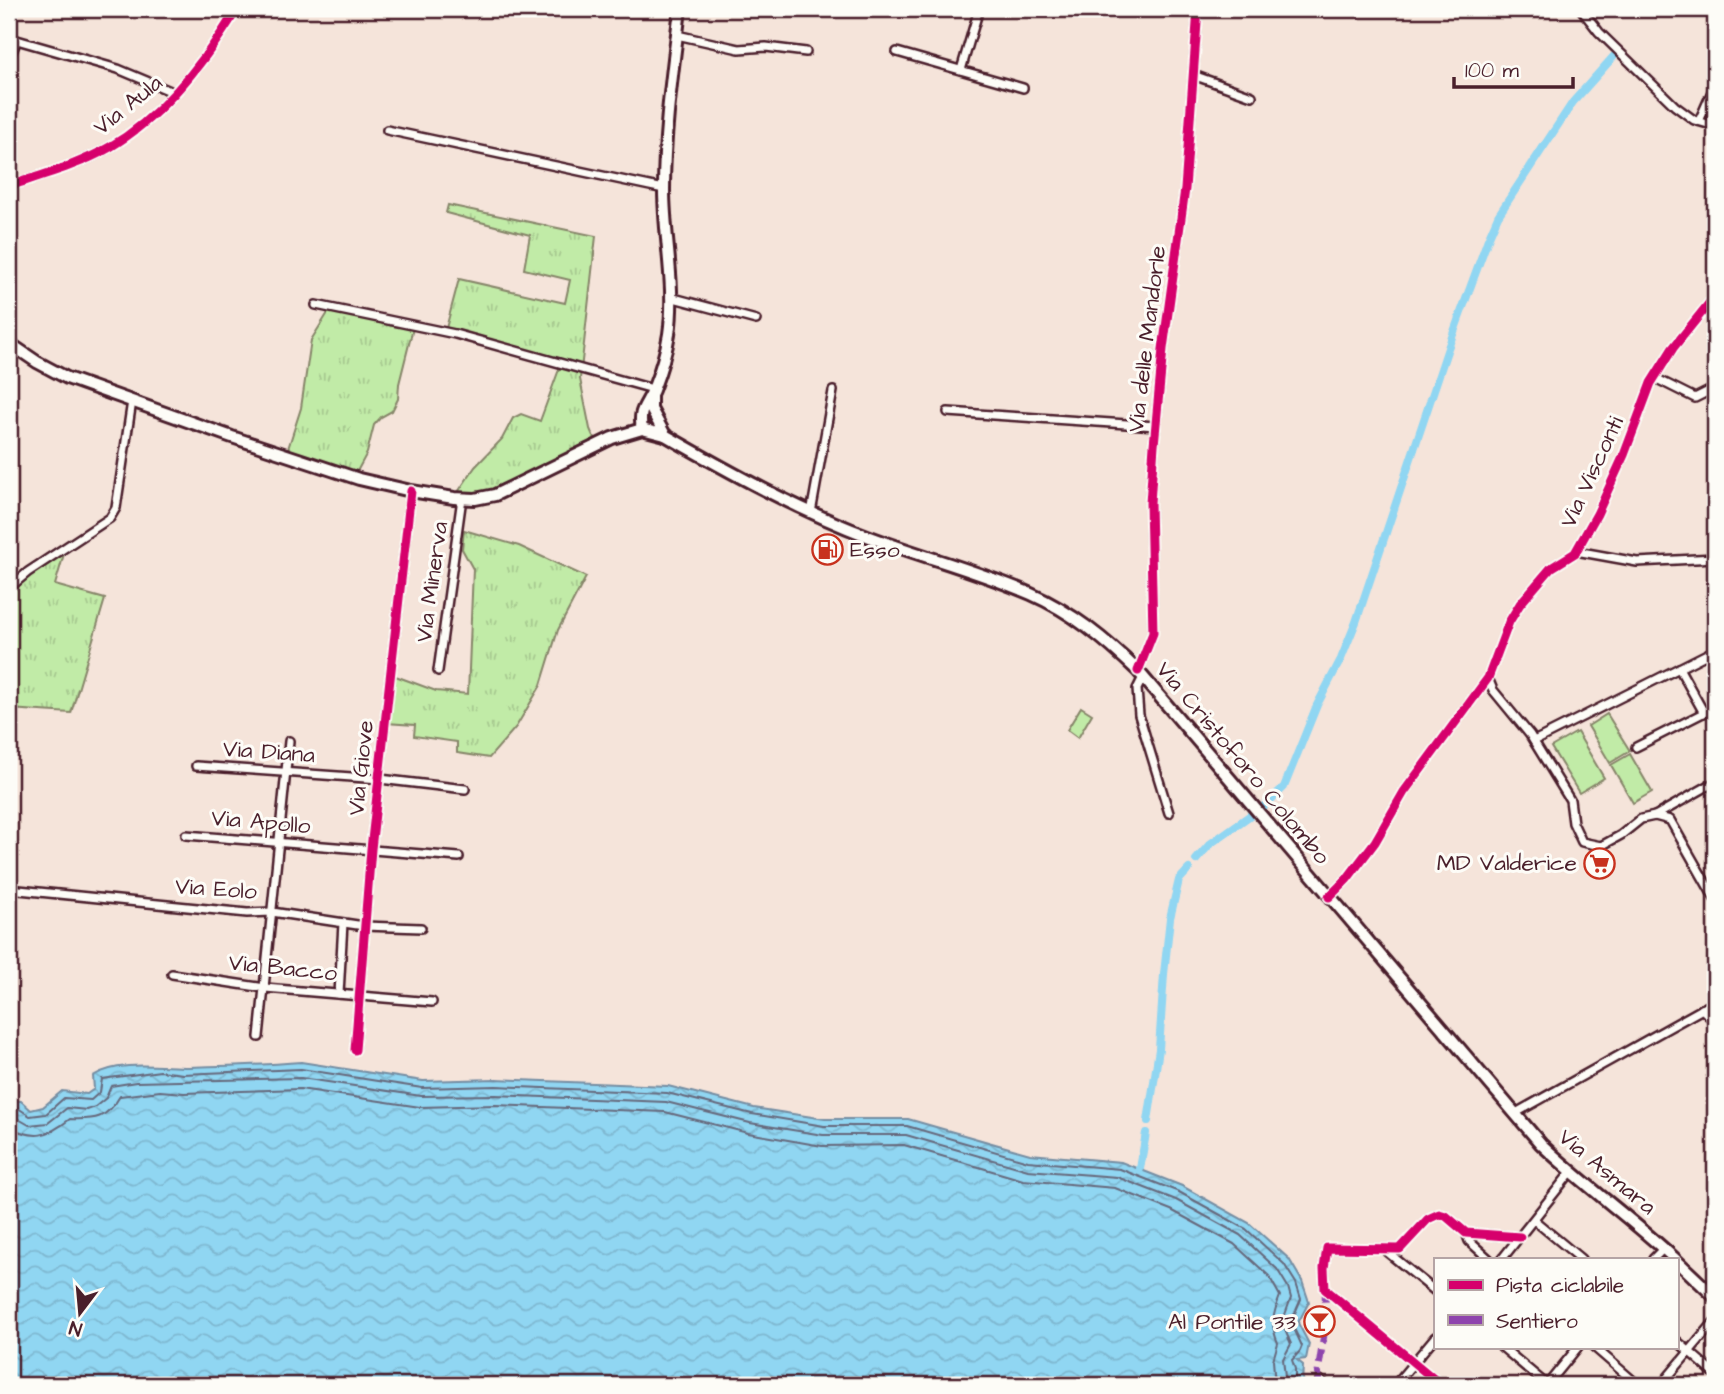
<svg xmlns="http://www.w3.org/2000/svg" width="1724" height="1394" viewBox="0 0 1724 1394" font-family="'Architects Daughter',sans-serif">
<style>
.grass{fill:url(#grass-tufts);stroke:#868569;stroke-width:2}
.pitch{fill:#c1eba7;stroke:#868569;stroke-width:2}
.water{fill:url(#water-waves);stroke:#748da2;stroke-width:2}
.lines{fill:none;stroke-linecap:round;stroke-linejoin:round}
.shore{stroke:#66687b;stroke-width:2}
.canal{stroke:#90d6f2;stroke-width:8}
.minor-casing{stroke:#4a1f2b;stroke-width:12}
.secondary-casing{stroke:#4a1f2b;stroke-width:16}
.minor{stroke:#fdfcf7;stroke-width:7}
.secondary{stroke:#fdfcf7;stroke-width:10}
.quiet{stroke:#8e44ad;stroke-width:7;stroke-dasharray:14 7;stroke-linecap:butt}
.cycleway-casing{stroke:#fdfcf7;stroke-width:13}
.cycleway{stroke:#d6006c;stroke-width:9}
.labels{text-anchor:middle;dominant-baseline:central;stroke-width:6;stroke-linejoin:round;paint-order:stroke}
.street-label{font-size:23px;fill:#4a1f2b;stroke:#fdfcf7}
.poi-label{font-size:23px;fill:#4a1f2b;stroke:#fdfcf7;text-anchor:end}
</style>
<defs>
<pattern id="grass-tufts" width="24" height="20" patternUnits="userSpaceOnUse" patternTransform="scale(1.75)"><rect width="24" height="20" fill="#c1eba7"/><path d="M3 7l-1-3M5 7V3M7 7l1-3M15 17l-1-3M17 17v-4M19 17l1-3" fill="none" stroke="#a7c990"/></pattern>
<pattern id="water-waves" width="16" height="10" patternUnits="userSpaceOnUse" patternTransform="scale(1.75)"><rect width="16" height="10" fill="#90d6f2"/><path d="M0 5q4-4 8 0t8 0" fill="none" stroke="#7eb7d0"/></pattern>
</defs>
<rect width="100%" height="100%" fill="#f5e4da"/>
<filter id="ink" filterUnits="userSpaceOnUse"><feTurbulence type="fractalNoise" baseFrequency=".0143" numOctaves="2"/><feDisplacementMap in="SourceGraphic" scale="14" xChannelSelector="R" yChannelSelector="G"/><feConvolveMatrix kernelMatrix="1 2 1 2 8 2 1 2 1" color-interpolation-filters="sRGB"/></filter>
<g filter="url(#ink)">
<g class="grass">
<polygon points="448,205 596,236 580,379 590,429 593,436 599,440 495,495 454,498 475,467 502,439 513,418 521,414 540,421 561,364 445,332 459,279 565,303 570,280 524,269 530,235 446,213"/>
<polygon points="331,308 414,324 399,384 398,399 392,411 381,417 374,425 367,453 354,477 286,455 301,408 311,340"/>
<polygon points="464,530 519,546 586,577 558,630 541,685 516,727 489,758 457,753 457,742 414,736 415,725 386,723 390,674 436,691 468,694 473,569 462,549"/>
<polygon points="66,547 55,585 105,599 71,713 9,709 9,588"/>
</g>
<g class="pitch">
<polygon points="1081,707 1092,714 1078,738 1067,730"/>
<polygon points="1607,714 1630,751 1610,763 1588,726"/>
<polygon points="1577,732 1604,778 1579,793 1551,747"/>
<polygon points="1630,754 1652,792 1633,803 1611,765"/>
</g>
<path class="water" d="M301 1062 423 1081 496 1079 668 1086 754 1108 825 1119H908L1030 1154 1121 1162 1182 1186 1249 1223 1289 1259 1302 1281 1309 1302 1298 1323 1309 1344 1306 1359 1297 1360 1303 1365 1302 1385H9V1100L21 1101 31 1110 43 1107 62 1091 87 1094 94 1089 93 1076C118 1060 160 1067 188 1067 226 1066 264 1065 301 1062Z"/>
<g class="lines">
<g class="shore">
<polyline points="9,1107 18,1108 30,1116 46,1114 64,1098 91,1100 100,1092 102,1079 160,1071 183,1074 301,1069 422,1088 496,1086 667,1093 752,1114 824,1126 907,1126 1028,1161 1120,1169 1179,1192 1246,1229 1284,1264 1296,1283 1301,1299 1291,1322 1302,1346 1300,1351 1292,1360 1295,1369 1295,1385"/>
<polyline points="9,1116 15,1117 29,1125 48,1123 67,1108 87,1110 95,1107 106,1098 111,1086 136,1082 301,1078 421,1096 496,1095 666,1102 750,1123 823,1135 906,1135 1028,1170 1117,1177 1176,1200 1240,1235 1277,1269 1288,1287 1291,1298 1282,1323 1291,1344 1283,1359 1286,1385"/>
<path d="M9 1127C35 1140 47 1137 70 1119 95 1120 107 1119 120 1096L160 1091 184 1093 300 1089 420 1107 496 1105 665 1112 748 1133 822 1146 904 1145 1023 1180 1115 1188 1171 1210 1234 1244 1269 1276 1280 1296C1273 1314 1270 1325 1278 1343L1273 1360 1275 1385"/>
</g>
<g class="canal">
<polyline points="1261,809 1284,787 1317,705 1341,659 1356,622 1448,348 1488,239 1498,216 1573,102 1614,56"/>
<polyline points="1196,860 1210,844 1252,814"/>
<polyline points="1148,1121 1159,1049 1164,974 1170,918 1179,880 1189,869"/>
<polyline points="1140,1169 1146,1133"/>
</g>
<defs>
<g id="minor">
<polyline points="1025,9 1031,10"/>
<polyline points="1581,9 1599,32 1675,106 1694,120 1715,126"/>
<polyline points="677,35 739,49 766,47 806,52"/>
<polyline points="897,52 1023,88"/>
<polyline points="9,59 17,40 118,69 175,93"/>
<polyline points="961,70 979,9"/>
<polyline points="1193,75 1252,96"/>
<polyline points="1699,121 1715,85"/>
<polyline points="387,130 664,189"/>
<path d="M9 186C42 175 79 165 110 147 163 116 205 61 237 9"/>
<polyline points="670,297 756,320"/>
<polyline points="316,305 455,334 653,389"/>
<polyline points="1655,378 1695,398 1715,388"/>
<polyline points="948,412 1156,426"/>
<polyline points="811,513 833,391"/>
<polyline points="1576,551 1637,562 1715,558"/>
<polyline points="9,588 28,572 110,518 116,508 132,401"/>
<polyline points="1679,668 1704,713"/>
<polyline points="438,671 462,498"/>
<polyline points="1138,671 1153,633 1150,503 1154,445 1163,349 1185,189 1198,9"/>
<polyline points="1143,677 1137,689 1139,715 1169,813"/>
<polyline points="1488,678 1493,690 1530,735 1570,800 1573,823 1582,842 1601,846 1621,835 1641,819 1655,816 1670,820 1715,899"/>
<polyline points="1534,741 1715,650"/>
<polyline points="1636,747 1715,707"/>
<polyline points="196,766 380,779 465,789"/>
<polyline points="1655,816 1715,782"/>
<polyline points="186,835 459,857"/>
<polyline points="9,889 247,913 272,912 364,926 421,928"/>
<polyline points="1329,897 1347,879 1375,842 1404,792 1488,678 1509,622 1520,604 1551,568 1575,553 1597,514 1624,455 1651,383 1673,348 1715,296"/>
<polyline points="172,974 265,988 432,1002"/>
<polyline points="339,994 343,923"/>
<polyline points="1702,1009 1715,1022"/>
<polyline points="259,1037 289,741"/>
<polyline points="355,1050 371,849 411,491"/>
<polyline points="1514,1114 1715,1002"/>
<polyline points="1534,1220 1581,1259"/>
<polyline points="1466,1233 1469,1241 1489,1259"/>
<polyline points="1386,1251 1435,1291"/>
<polyline points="1502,1259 1571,1172"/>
<polyline points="1653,1259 1664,1248"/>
<polyline points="1677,1341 1715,1374"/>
<polyline points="1502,1347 1547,1385"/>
<polyline points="1594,1347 1638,1385"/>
<polyline points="1320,1380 1326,1385"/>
<polyline points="1395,1385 1435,1337"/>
<polyline points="1441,1385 1325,1289 1324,1268 1327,1248 1400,1249 1428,1219 1439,1214 1446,1216 1466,1233 1520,1237"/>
<polyline points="1547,1385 1578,1347"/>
<polyline points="1661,1385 1715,1321"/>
</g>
<g id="secondary">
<path d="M9 343 37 362 67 378 232 437 359 479 411 491 454 498 475 499 495 495 612 438 642 429 665 435C731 473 798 510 870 537 923 557 979 571 1031 594 1072 612 1106 640 1138 671L1541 1144C1584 1185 1632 1219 1675 1259"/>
<polyline points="651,396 651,409 665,435"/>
<path d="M642 429C638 409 646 407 653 390 660 372 666 353 669 334 676 286 664 237 664 190 664 129 673 69 680 9"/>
<polyline points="1677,1261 1715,1297"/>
</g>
</defs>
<use href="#minor" class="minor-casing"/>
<use href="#secondary" class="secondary-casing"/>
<use href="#minor" class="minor"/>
<use href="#secondary" class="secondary"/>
<polyline class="quiet" points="1319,1385 1318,1373 1326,1321 1325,1289"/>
<defs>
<g id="cycleway">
<path d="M9 186C42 175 79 165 110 147 163 116 205 61 237 9"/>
<polyline points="1138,671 1153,633 1150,503 1154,445 1163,349 1185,189 1198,9"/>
<polyline points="1329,897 1347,879 1375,842 1404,792 1488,678 1509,622 1520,604 1551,568 1575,553 1597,514 1624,455 1651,383 1673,348 1715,296"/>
<polyline points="355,1050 371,849 411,491"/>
<polyline points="1441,1385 1325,1289 1324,1268 1327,1248 1400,1249 1428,1219 1439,1214 1446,1216 1466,1233 1520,1237"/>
</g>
</defs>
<use href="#cycleway" class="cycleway-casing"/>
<use href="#cycleway" class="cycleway"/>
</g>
</g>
<defs>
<symbol id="fuel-ring" viewBox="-11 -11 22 22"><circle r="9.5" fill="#fdfcf7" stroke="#c8321e" stroke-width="1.5"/><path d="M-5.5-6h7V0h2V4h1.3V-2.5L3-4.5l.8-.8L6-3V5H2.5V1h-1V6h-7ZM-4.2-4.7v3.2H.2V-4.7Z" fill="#c8321e"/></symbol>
<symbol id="supermarket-ring" viewBox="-11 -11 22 22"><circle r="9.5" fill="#fdfcf7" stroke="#c8321e" stroke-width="1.5"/><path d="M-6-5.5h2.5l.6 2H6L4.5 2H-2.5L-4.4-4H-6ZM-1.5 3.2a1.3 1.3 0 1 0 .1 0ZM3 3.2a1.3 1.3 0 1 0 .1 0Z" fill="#c8321e"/></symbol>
<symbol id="bar-ring" viewBox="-11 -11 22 22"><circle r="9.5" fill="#fdfcf7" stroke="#c8321e" stroke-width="1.5"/><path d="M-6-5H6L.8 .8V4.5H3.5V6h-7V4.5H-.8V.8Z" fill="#c8321e"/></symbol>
</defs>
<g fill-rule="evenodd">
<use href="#fuel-ring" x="810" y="532" width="35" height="35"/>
<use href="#supermarket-ring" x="1582" y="846" width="35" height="35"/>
<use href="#bar-ring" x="1302" y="1304" width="35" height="35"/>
</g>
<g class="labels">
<g class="street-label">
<text transform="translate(128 105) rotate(-39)">Via Aula</text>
<text transform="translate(1147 339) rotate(-83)">Via delle Mandorle</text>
<text transform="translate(1592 472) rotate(-65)">Via Visconti</text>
<text transform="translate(432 582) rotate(-82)">Via Minerva</text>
<text transform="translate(269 752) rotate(4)">Via Diana</text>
<text transform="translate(1243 763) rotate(50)">Via Cristoforo Colombo</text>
<text transform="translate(361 768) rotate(-84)">Via Giove</text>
<text transform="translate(261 822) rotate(5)">Via Apollo</text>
<text transform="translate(216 889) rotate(4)">Via Eolo</text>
<text transform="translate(283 968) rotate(6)">Via Bacco</text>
<text transform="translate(1607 1172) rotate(40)">Via Asmara</text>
</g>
<g class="poi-label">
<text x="850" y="550" text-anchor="start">Esso</text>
<text x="1577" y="863">MD Valderice</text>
<text x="1296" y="1322">Al Pontile 33</text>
</g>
</g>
<rect width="1724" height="1394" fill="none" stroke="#fdfcf7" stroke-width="35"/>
<rect x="18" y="18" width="1689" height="1359" fill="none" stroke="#4a1f2b" stroke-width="2.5" filter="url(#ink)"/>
<rect x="1434" y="1258" width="245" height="91" fill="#fdfcf7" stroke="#b5a4a5" stroke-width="2"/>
<rect x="1448" y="1280" width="35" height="10" fill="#d6006c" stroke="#b5a4a5" stroke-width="2"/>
<text x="1496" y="1292" font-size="21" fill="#4a1f2b">Pista ciclabile</text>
<rect x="1448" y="1315" width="35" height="10" fill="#8e44ad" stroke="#b5a4a5" stroke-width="2"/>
<text x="1496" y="1328" font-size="21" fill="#4a1f2b">Sentiero</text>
<g transform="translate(80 1313) rotate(196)" stroke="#fdfcf7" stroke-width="5" paint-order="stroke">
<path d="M0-5L12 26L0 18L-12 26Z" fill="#4a1f2b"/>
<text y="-10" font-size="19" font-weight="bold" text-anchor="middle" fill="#4a1f2b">N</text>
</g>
<path d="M1454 77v10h119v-10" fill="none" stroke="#4a1f2b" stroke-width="3.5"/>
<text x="1465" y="77" font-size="21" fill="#4a1f2b" stroke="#fdfcf7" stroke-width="5" paint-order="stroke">100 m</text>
</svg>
